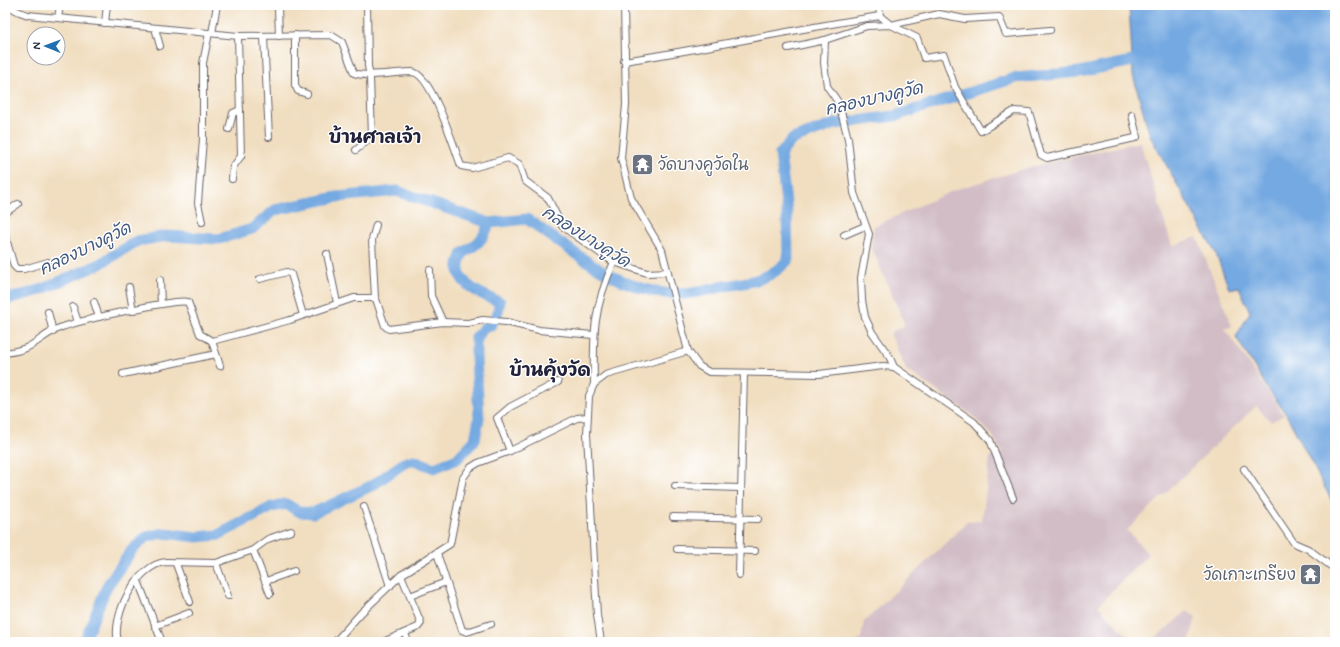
<svg xmlns="http://www.w3.org/2000/svg" width="1340" height="647" viewBox="0 0 1340 647" font-family="Mynerve,'Playpen Sans Thai',sans-serif">
<style>
.industrial{fill:#d2bdc6}
.water{fill:#74a9e1;stroke:#4b668e}
.lines{fill:none;stroke-linecap:round;stroke-linejoin:round}
.river{stroke:#74a9e1;stroke-width:11}
.minor-casing{stroke:#6a646a;stroke-width:8}
.minor{stroke:#fff;stroke-width:6}
.labels{text-anchor:middle;dominant-baseline:central;stroke-width:3;stroke-linejoin:round;paint-order:stroke}
.worship-label{font-size:16px;fill:#5b616d;stroke:#fff;text-anchor:start}
.water-label{font-size:17px;font-style:italic;fill:#43587d;stroke:#fff}
.quarter-label{font-size:18px;font-weight:bold;fill:#22223b;stroke:#fff}
</style>
<rect width="100%" height="100%" fill="#fff"/>
<filter id="ink" filterUnits="userSpaceOnUse"><feTurbulence type="fractalNoise" baseFrequency=".025" numOctaves="2"/><feDisplacementMap in="SourceGraphic" scale="8" xChannelSelector="R" yChannelSelector="G"/><feConvolveMatrix kernelMatrix="1 2 1 2 8 2 1 2 1" color-interpolation-filters="sRGB"/></filter>
<filter id="wash" filterUnits="userSpaceOnUse"><feTurbulence type="fractalNoise" baseFrequency=".012" numOctaves="4" result="noise"/><feDisplacementMap in="SourceGraphic" scale="16" xChannelSelector="R" yChannelSelector="G"/><feGaussianBlur stdDeviation="0.9" result="paint"/><feColorMatrix in="noise" values="0 0 0 0 0 0 0 0 0 0 0 0 0 0 0 0 0 1.4 0 .05"/><feComposite in="paint" operator="in"/></filter>
<g filter="url(#wash)">
<rect width="100%" height="100%" fill="#f1dec0"/>
<g class="industrial">
<polygon points="1140,142 1172,246 1197,237 1232,326 1225,329 1284,415 1271,422 1256,406 1127,530 1148,554 1098,606 1134,642 857,642 861,638 864,622 967,522 982,521 990,457 1002,453 993,436 971,414 906,370 890,333 905,325 871,246 874,226 957,189 1034,166"/>
<polygon points="1187,611 1196,617 1189,642 1151,642"/>
</g>
<polygon class="water" points="1129,5 1335,5 1335,507 1286,414 1268,389 1236,337 1250,312 1239,287 1229,289 1216,254 1150,136 1133,75"/>
<g class="lines">
<g class="river">
<path d="M5 300 40 290 98 265 137 241 167 236 219 239 252 229 275 210 337 197 397 191 489 223 527 219C573 251 623 296 683 294 697 293 712 289 725 286 751 282 770 280 788 260L787 211 780 154 793 139 835 124 895 116 1015 78 1080 72 1147 58"/>
<path d="M84 642 107 586 132 550 146 537 164 533 197 537 218 535 272 507 286 504 300 512 313 513 373 485 404 463 414 460 434 468 457 459 475 440 479 418 476 357V337L484 328 490 326 497 315 500 302C485 296 456 285 459 265 459 261 462 256 463 253 477 245 484 239 489 223"/>
</g>
</g>
</g>
<g filter="url(#ink)">
<g class="lines">
<defs>
<g id="minor">
<path d="M8 5 17 11 28 15 238 36 331 35 342 42 354 73C366 78 397 72 412 72 431 73 455 149 461 166L472 168 508 158 519 164 525 181 548 198 562 226 604 256 614 262 647 273 668 272"/>
<polyline points="624,5 626,105 621,158 631,198 662,250 688,351 699,366 709,372 819,374 883,366 894,367 974,422 990,440 1013,498"/>
<polyline points="879,5 880,16"/>
<polyline points="278,7 279,36"/>
<polyline points="58,18 60,5"/>
<polyline points="105,23 107,5"/>
<polyline points="155,28 160,46"/>
<polyline points="212,33 217,5"/>
<polyline points="295,35 295,85 298,91 307,94"/>
<polyline points="264,37 269,137"/>
<polyline points="825,40 824,63 827,86 838,102 843,119 848,139 854,193 869,234 861,278 862,300 865,317 872,332 889,356 894,367"/>
<polyline points="788,48 825,40 867,26 891,25 917,38 924,58 944,55 955,87 981,131 1014,111 1029,112 1041,155 1047,158 1135,138 1137,137 1132,115"/>
<path d="M624 61C710 48 794 29 880 16L891 25 939 14 965 19 999 17 1006 34 1050 30"/>
<polyline points="229,129 233,113 240,110"/>
<polyline points="356,150 372,137 370,77 368,66 367,5"/>
<polyline points="232,179 233,167 241,156 238,36"/>
<polyline points="5,213 18,204"/>
<polyline points="202,222 198,203 203,139 203,63 209,33"/>
<polyline points="5,235 14,266 17,269 24,269 48,262"/>
<polyline points="844,235 865,226"/>
<polyline points="327,254 337,303"/>
<polyline points="430,270 431,296 443,322"/>
<polyline points="260,279 287,272 291,274 303,315"/>
<polyline points="160,280 161,304"/>
<polyline points="129,287 133,311"/>
<polyline points="375,298 372,240 376,225"/>
<polyline points="94,302 99,317"/>
<polyline points="73,307 78,322"/>
<polyline points="48,312 53,332"/>
<polyline points="212,341 220,366"/>
<path d="M5 353C12 352 19 351 26 348 37 343 46 334 57 329 73 322 176 298 188 302L200 334 212 341 290 320 354 298H373L376 299 385 326 389 329 443 322 468 323 483 320 506 322 539 330 593 335"/>
<polyline points="123,374 216,354"/>
<path d="M594 384C593 336 593 307 614 262"/>
<polyline points="510,451 497,418 510,407 558,382"/>
<polyline points="1244,469 1294,543 1308,549 1335,569"/>
<polyline points="675,486 740,488"/>
<polyline points="364,507 390,586"/>
<polyline points="673,517 758,519"/>
<polyline points="677,549 755,551"/>
<polyline points="253,550 270,594"/>
<polyline points="437,553 462,630 467,632 491,624"/>
<polyline points="216,563 228,596"/>
<polyline points="176,564 190,602"/>
<polyline points="739,575 744,373"/>
<polyline points="138,581 162,642"/>
<polyline points="266,581 294,571"/>
<polyline points="410,596 446,582"/>
<polyline points="155,626 189,613"/>
<polyline points="405,633 408,642"/>
<path d="M118 642C111 616 137 564 166 562L216 563 253 550 268 539 291 531"/>
<polyline points="335,642 361,613 401,575 450,544 463,478 470,468 478,463 510,451 577,418 587,417"/>
<polyline points="383,642 418,627 421,623 401,575"/>
<polyline points="601,642 597,615 587,434 589,396 594,384 606,375 688,351"/>
</g>
</defs>
<use href="#minor" class="minor-casing"/>
<use href="#minor" class="minor"/>
</g>
</g>
<defs>
<symbol id="temple-square" viewBox="-11 -11 22 22"><rect x="-9" y="-9" width="18" height="18" rx="4" fill="#6b7280" stroke="#fff"/><path d="M0-6L5-2H3V0L6.5 2.5H4V6H1.5V3h-3V6H-4V2.5H-6.5L-3 0V-2H-5Z" fill="#fff"/></symbol>
</defs>
<g fill-rule="evenodd">
<use href="#temple-square" x="630" y="152" width="25" height="25"/>
<use href="#temple-square" x="1298" y="562" width="25" height="25"/>
</g>
<g class="labels">
<g class="worship-label">
<text x="658" y="165">วัดบางคูวัดใน</text>
<text x="1296" y="575" text-anchor="end">วัดเกาะเกรียง</text>
</g>
<g class="water-label">
<text transform="translate(874 99) rotate(-13)">คลองบางคูวัด</text>
<text transform="translate(586 237) rotate(32)">คลองบางคูวัด</text>
<text transform="translate(85 249) rotate(-26)">คลองบางคูวัด</text>
</g>
<g class="quarter-label">
<text x="375" y="138">บ้านศาลเจ้า</text>
<text x="550" y="371">บ้านคุ้งวัด</text>
</g>
</g>
<rect width="1340" height="647" fill="none" stroke="#fff" stroke-width="20"/>
<g transform="translate(46 46) rotate(271)"><circle r="19" fill="#ffffff" stroke="#a7a7b1"/>
<path d="M0-3L7 15L0 10L-7 15Z" fill="#1f6fb2"/>
<text y="-6" font-size="11" font-weight="bold" text-anchor="middle" fill="#22223b">N</text>
</g>
</svg>
